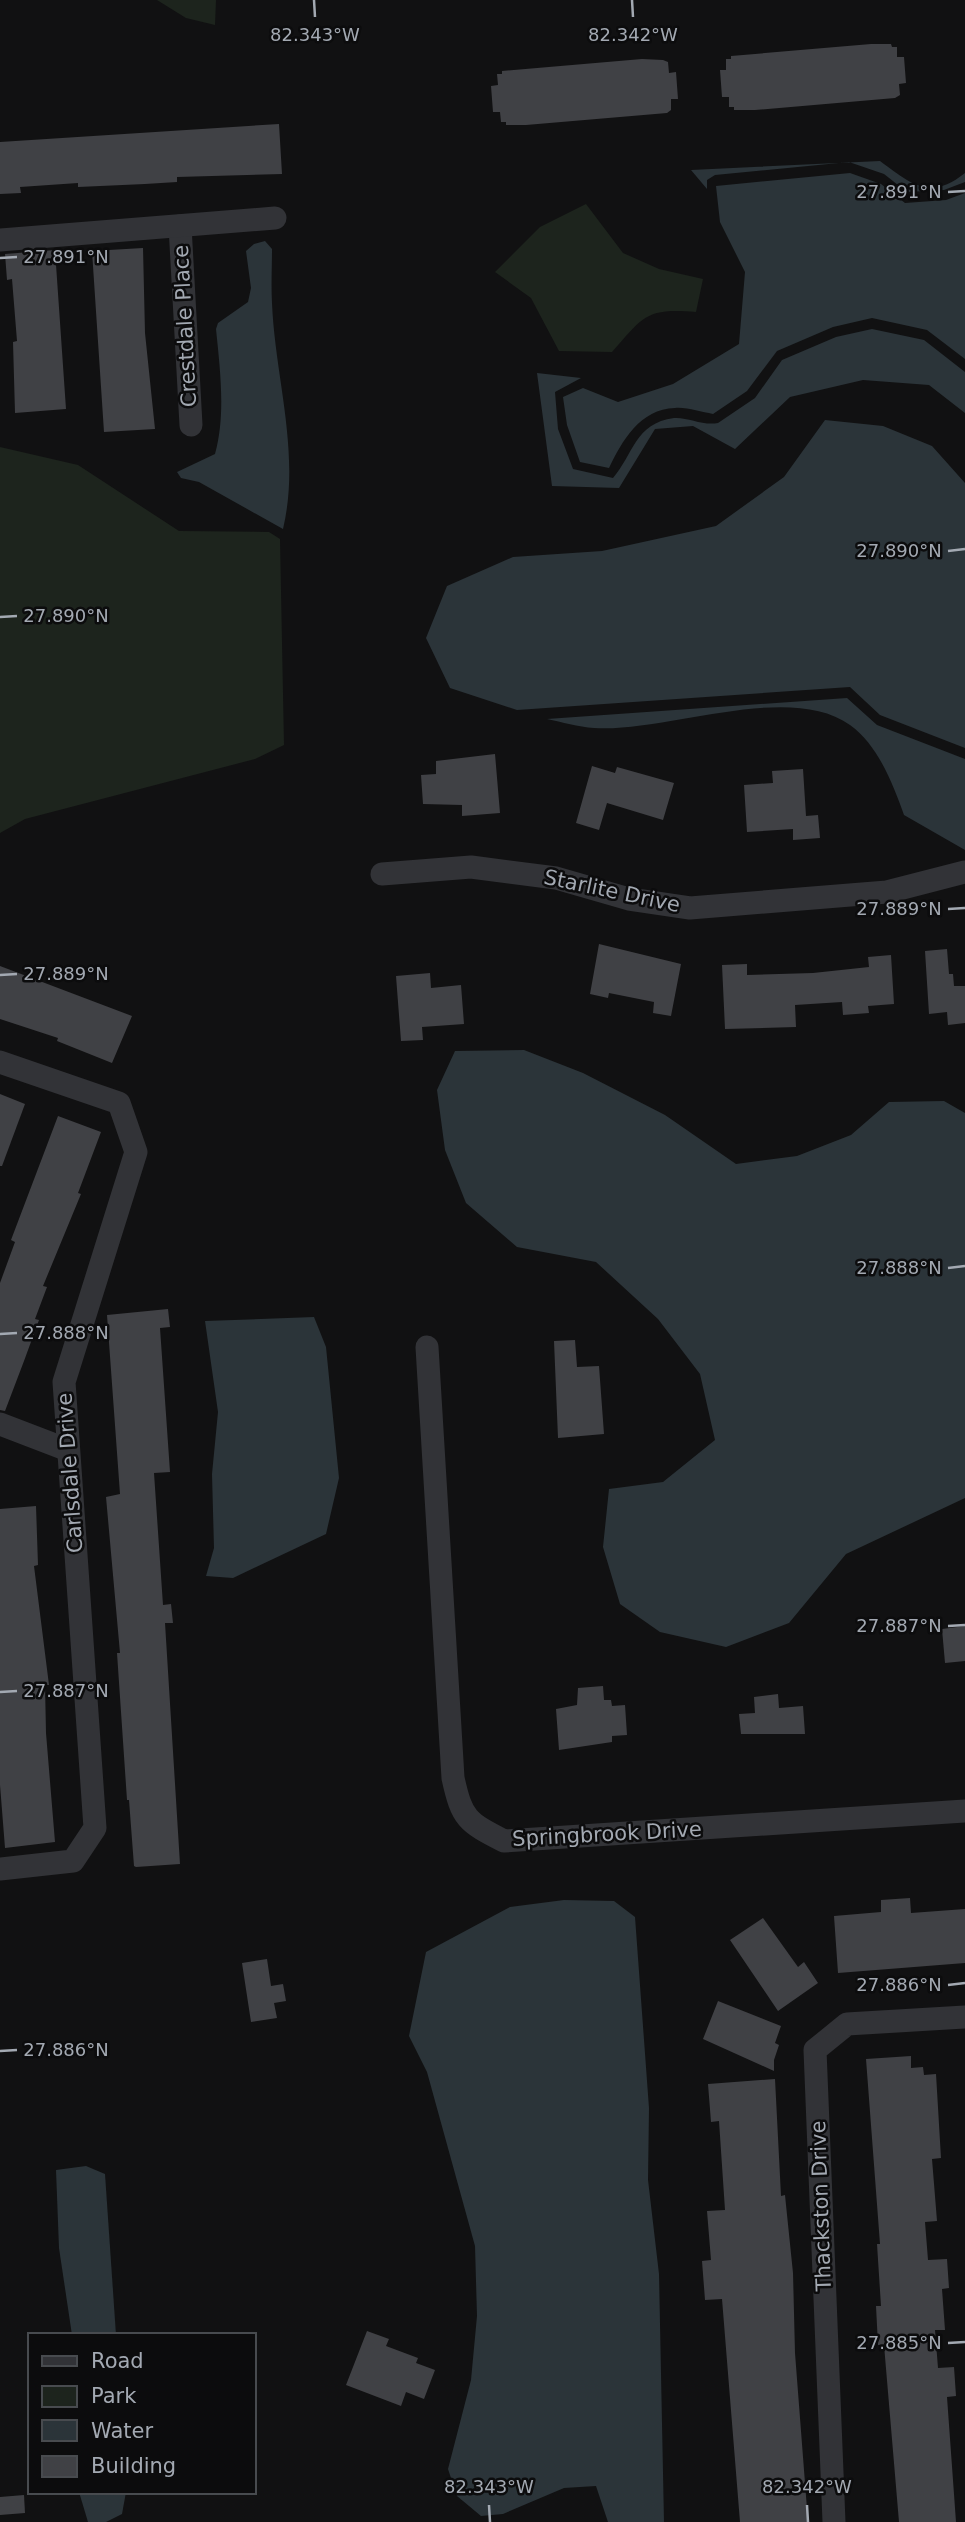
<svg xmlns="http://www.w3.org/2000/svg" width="965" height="2522" viewBox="0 0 965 2522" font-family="'DejaVu Sans',sans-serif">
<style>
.green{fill:#1d241d}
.water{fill:#2b3439}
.building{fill:#404145}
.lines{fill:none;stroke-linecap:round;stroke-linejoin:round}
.minor{stroke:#323337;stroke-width:23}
.ticks{fill:none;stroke:#a3a9b2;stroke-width:2.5}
.labels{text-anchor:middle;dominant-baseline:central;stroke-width:5;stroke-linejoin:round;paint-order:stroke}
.street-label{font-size:21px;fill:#a3a9b2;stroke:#0c0c0d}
.ticks-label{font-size:18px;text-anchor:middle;fill:#a3a9b2;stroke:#0c0c0d;stroke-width:5;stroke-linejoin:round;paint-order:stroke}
</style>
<rect width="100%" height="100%" fill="#111112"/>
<g class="green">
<polygon points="157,0 216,0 215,25 186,18"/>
<path d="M586 204 623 253 659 269 703 279 696 312C646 308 644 316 612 352L559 351 531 298 495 272 540 227Z"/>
<polygon points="0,447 78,465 179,531 269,532 280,539 284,745 255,759 25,819 0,833"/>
</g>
<g class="water">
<path d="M880 161C911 184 930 201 965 173V182L944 190 907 192 884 174 849 162 715 175 707 180V189L691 170Z"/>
<path d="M850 173 881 184 905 203 946 200 965 193V359L927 330 872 318 833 327 777 351 747 391 713 414C701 412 687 407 675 408 640 409 622 441 609 468L580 462 567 425 563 397 583 388 618 402 673 384 739 344 745 272 720 222 716 186Z"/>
<path d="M265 241 272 249C272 266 271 285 272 303 275 378 301 453 283 529L199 482 181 478 177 472 215 454C226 415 220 369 216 329L218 323 248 302 251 288 246 251 254 244Z"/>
<path d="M872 329 924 340 965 372V413L929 385 863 380 790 397 735 449 693 426 655 429 619 488 552 486 537 373 581 378 555 392 558 429 573 469 613 478C633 455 635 423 674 418 688 417 703 426 718 423L755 398 782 360 836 337Z"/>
<polygon points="825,420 883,426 932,446 965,483 965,748 880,715 850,687 517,710 450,688 426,638 447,586 513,557 602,551 716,526 784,477"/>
<path d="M847 698 877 725 965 759V850L904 815C893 784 878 745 850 725 789 681 666 733 594 728 578 727 562 722 547 719Z"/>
<polygon points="524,1050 583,1073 665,1115 736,1164 797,1156 851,1135 889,1102 944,1101 965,1113 965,1498 846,1554 789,1623 726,1647 660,1632 620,1604 603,1547 609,1489 663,1482 715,1440 700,1374 658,1319 596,1262 517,1247 466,1203 445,1150 437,1090 455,1051"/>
<polygon points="314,1317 326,1347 339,1478 326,1534 233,1578 206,1576 214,1548 212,1474 218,1412 205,1321"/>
<polygon points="564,1900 614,1901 635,1917 649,2108 648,2180 659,2274 664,2522 608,2522 596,2486 564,2488 503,2514 481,2516 457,2496 448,2469 471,2380 477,2316 475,2246 427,2072 409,2036 426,1952 510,1907"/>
<polygon points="86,2166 105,2174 116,2335 72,2335 59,2248 56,2170"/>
<polygon points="79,2492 126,2492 122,2514 106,2522 88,2522"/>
</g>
<g class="building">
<polygon points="871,44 891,44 892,47 897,47 897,57 904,57 906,83 899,84 900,95 895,98 755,110 734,110 734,107 729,107 729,97 722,97 720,70 726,70 726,59 731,59 731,56"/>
<polygon points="642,59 663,60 668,62 669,73 676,72 678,99 671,99 671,110 667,113 526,125 506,125 506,122 501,122 500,112 493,112 491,86 498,85 497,74 502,74 502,71"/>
<polygon points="279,124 282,174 177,177 177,182 145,184 78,187 78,183 20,187 21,193 0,194 0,142"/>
<polygon points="143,248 145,333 155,429 104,432 92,251"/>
<polygon points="55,250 66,409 15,413 13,342 17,341 12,279 7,280 5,254"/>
<polygon points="495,754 500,813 462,816 462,805 423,804 421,775 436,774 436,761"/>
<polygon points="592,766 615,773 617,767 674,783 663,820 607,803 599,830 576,823"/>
<polygon points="803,769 806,816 818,815 820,838 793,840 793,829 747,832 744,785 773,783 772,771"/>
<polygon points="599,944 681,964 671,1016 653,1013 654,1002 609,993 608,998 590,994"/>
<polygon points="947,949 949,974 953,974 954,986 965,986 965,1023 948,1025 947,1012 929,1014 925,951"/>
<polygon points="891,955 894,1004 868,1006 869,1013 843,1015 842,1002 795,1005 796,1027 725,1029 722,965 747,964 747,975 813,973 869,967 868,957"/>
<polygon points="0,966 132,1016 112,1063 57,1041 58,1038 0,1019"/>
<polygon points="430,973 431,988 461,985 464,1024 422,1027 423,1040 401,1041 396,976"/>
<polygon points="0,1094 25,1104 2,1166 0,1166"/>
<polygon points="58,1116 101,1132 78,1193 81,1194 43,1286 47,1287 35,1319 39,1320 24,1361 5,1411 0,1410 0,1283 15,1242 11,1240"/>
<polygon points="168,1309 170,1327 160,1328 170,1472 154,1473 163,1605 171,1604 173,1623 165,1623 180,1864 136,1867 134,1866 129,1800 127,1800 117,1653 120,1653 106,1497 120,1494 107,1315"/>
<polygon points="575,1340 577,1367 599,1366 604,1434 558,1438 554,1341"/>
<polygon points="36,1506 38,1565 34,1566 49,1685 45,1685 46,1733 55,1842 5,1848 0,1785 0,1509"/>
<polygon points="965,1626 965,1661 945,1663 942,1629"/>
<polygon points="603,1686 604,1700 611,1700 612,1706 625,1705 627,1735 612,1736 612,1742 559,1750 556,1709 577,1705 578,1688"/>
<polygon points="778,1694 779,1708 803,1706 805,1734 741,1734 739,1714 755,1713 754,1697"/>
<polygon points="910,1898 911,1913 965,1909 965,1963 838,1973 834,1916 881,1912 881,1900"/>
<polygon points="763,1918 798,1967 804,1962 818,1983 778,2011 730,1940"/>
<polygon points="267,1959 271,1986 283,1984 286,2001 274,2003 277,2018 251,2022 242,1963"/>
<polygon points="718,2001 781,2026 775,2043 779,2045 774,2060 774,2071 703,2039"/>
<polygon points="911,2056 911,2068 923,2067 924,2075 936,2074 941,2158 932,2159 937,2221 925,2222 928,2260 947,2259 949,2288 942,2289 945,2330 935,2330 938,2368 954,2367 956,2396 947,2397 956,2522 899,2522 884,2345 878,2345 876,2306 881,2306 877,2244 880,2244 866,2059"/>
<polygon points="775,2079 781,2196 785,2195 786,2205 793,2273 795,2353 808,2522 740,2522 722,2299 705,2300 702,2261 711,2260 707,2211 725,2210 719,2121 711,2122 708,2084"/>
<polygon points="367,2331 389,2339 386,2346 418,2358 416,2363 435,2370 424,2399 406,2392 401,2406 346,2385"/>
<polygon points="24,2495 25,2513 0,2515 0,2497"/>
</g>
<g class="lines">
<g class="minor">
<polyline points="180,226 191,425"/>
<polyline points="0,240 275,218"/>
<polyline points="382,874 471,867 556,878 629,899 690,908 887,892 965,872"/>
<polyline points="0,1062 119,1103 136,1152 64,1382 95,1828 73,1861 0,1869"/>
<path d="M427 1347 453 1778C462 1819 467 1822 504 1841L965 1811"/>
<polyline points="0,1424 68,1450"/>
<polyline points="834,2522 815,2050 847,2024 965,2017"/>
</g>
</g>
<path class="ticks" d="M314 0 315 17M632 0 633 17M948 192 965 191M0 258 17 257M948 551 965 549M0 617 17 616M948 909 965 908M0 975 17 974M948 1268 965 1266M0 1334 17 1333M948 1626 965 1625M0 1692 17 1691M948 1985 965 1983M0 2051 17 2050M948 2343 965 2342M489 2505 490 2522M807 2505 808 2522"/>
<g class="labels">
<g class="street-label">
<text transform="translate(185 326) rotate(-93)">Crestdale Place</text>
<text transform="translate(612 891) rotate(12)">Starlite Drive</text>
<text transform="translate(70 1473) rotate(-94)">Carlsdale Drive</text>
<text transform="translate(607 1834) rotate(-3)">Springbrook Drive</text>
<text transform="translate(821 2206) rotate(-92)">Thackston Drive</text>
</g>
</g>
<g class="ticks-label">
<text x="315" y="41">82.343°W</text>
<text x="633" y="41">82.342°W</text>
<text x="899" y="198">27.891°N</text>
<text x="66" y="263">27.891°N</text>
<text x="899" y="557">27.890°N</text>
<text x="66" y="622">27.890°N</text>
<text x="899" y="915">27.889°N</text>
<text x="66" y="980">27.889°N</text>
<text x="899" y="1274">27.888°N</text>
<text x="66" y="1339">27.888°N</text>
<text x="899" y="1632">27.887°N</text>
<text x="66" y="1697">27.887°N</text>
<text x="899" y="1991">27.886°N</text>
<text x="66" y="2056">27.886°N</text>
<text x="899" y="2349">27.885°N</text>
<text x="489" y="2493">82.343°W</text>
<text x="807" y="2493">82.342°W</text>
</g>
<rect x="28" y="2333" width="228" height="161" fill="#0c0c0d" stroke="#484b4f" stroke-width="2"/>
<rect x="42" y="2356" width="35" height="10" fill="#323337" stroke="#484b4f" stroke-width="2"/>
<text x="91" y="2368" font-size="21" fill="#a3a9b2">Road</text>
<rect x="42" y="2386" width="35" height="21" fill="#1d241d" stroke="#484b4f" stroke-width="2"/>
<text x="91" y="2403" font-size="21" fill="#a3a9b2">Park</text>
<rect x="42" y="2420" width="35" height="21" fill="#2b3439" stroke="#484b4f" stroke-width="2"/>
<text x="91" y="2438" font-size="21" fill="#a3a9b2">Water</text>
<rect x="42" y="2456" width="35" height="21" fill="#404145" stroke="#484b4f" stroke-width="2"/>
<text x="91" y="2473" font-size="21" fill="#a3a9b2">Building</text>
</svg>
